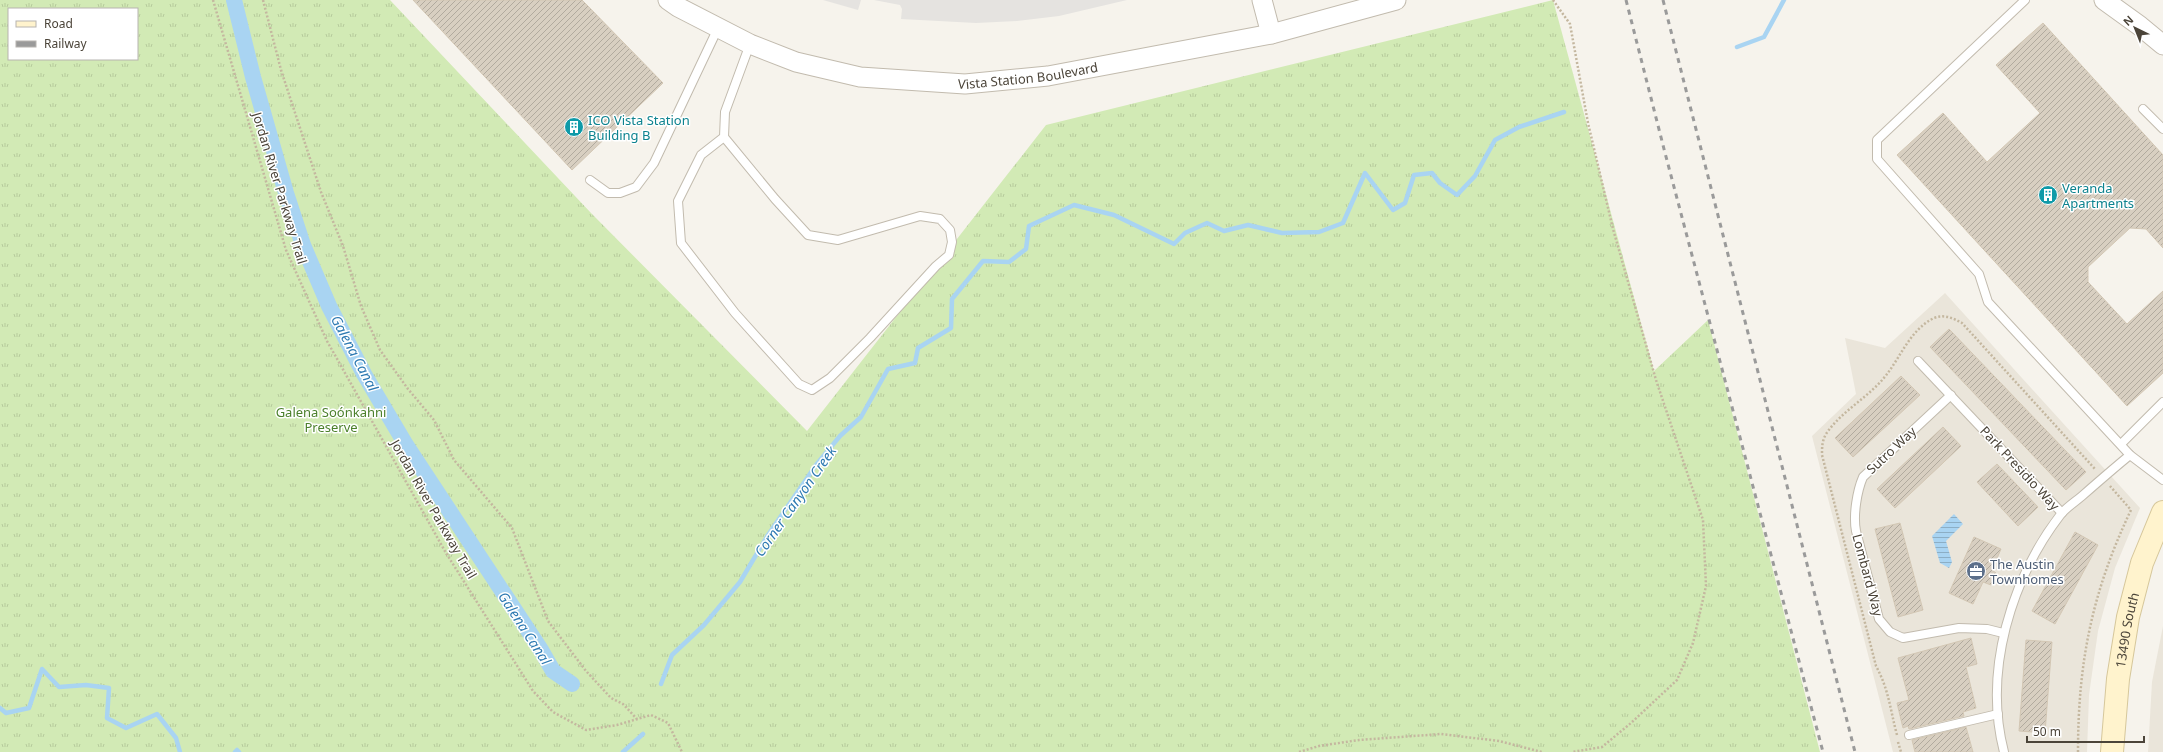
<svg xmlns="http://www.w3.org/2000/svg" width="2163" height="752" viewBox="0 0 2163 752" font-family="'Noto Sans',sans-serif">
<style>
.residential{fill:#eae5da}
.grass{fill:url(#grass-tufts);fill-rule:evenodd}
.parking{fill:#e5e3e0}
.water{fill:url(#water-rules)}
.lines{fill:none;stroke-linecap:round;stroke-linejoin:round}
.stream{stroke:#a9d4f2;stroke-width:4.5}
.canal{stroke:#a9d4f2;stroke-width:16}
.building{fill:url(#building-hatch);stroke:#d3c7b4}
.service-casing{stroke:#c2bbae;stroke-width:10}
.tertiary-casing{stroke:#c2bbae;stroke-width:21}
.secondary-casing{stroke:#d6c79b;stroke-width:24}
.path{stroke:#c4b79f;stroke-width:2.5;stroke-dasharray:2 2;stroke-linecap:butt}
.service{stroke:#fff;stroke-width:8}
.tertiary{stroke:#fff;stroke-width:19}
.secondary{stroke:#fff3cd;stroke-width:22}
.rail{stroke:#9a9a9a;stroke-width:3;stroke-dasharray:5 5;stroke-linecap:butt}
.labels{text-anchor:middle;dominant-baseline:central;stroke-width:3;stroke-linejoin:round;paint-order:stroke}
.street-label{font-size:13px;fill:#4b4439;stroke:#fff}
.culture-label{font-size:13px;fill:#0d838f;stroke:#fff;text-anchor:start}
.park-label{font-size:13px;fill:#4a7f2a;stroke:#fff}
.service-label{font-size:13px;fill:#4e5e75;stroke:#fff;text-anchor:start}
.water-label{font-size:14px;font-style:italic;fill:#2e7ab2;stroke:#fff}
</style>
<defs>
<pattern id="grass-tufts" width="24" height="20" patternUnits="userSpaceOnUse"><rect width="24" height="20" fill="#d2eab5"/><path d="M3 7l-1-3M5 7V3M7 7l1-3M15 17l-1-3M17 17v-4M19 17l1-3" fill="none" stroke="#b6ca9c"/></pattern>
<pattern id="water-rules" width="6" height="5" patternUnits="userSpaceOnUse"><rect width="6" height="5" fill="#a9d4f2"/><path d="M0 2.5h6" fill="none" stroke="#8caec5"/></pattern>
<pattern id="building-hatch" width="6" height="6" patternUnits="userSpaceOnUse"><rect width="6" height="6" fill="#d8cfc1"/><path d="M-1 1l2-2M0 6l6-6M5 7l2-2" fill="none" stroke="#b1aa9e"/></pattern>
</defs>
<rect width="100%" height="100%" fill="#f6f3ec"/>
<g class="residential">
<polygon points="1945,293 2140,508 2115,568 2098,631 2089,695 2087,752 1893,752 1812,436 1856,394 1845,338 1885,348"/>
<polygon points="2163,626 2163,752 2148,752 2152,682"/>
</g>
<path class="grass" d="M0 0H390L591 213 807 431 1046 125 1553 0 1654 371 1708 320 1820 752H0ZM9 9H137V59H9Z"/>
<g class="parking">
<polygon points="823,0 861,0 858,10"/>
<polygon points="874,0 1127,0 1059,16 1017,21 976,23 901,19 902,9 900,5"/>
</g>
<polygon class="water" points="1954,514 1963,524 1946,541 1952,562 1949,568 1940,563 1932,536"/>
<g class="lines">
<g class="stream">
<polyline points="1737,47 1764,37 1784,0"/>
<polyline points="661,684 672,655 704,625 740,582 768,535 816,465 840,436 861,417 888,369 915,363 918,348 951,328 952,299 983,261 1009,262 1026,249 1029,226 1074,205 1114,215 1174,244 1185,233 1207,223 1224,231 1248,225 1282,233 1319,232 1343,223 1365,173 1393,210 1405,203 1414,175 1432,173 1440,183 1457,195 1475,176 1495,140 1519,127 1564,112"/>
<polyline points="0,708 6,713 29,708 42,669 59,687 86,685 109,688 107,718 126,728 157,714 176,738 180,752"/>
<polyline points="235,752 237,750 239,752"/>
<polyline points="623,752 643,734"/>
</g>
<polyline class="canal" points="234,0 253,77 286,193 303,245 329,306 364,374 406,445 541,650 553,671 572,684"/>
</g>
<g class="building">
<polygon points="413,0 582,0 663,83 572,170"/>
<polygon points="2043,23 2163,155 2163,248 2146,229 2130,228 2088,267 2088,282 2127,324 2163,291 2163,373 2127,406 1897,155 1943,113 1987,162 2040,113 1996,65"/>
<polygon points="1949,329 2086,472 2066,490 1930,347"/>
<polygon points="1901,376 1920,395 1853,457 1835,438"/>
<polygon points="1943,427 1961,446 1895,508 1877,489"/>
<polygon points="1997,464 2038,507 2018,526 1977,482"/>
<polygon points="1900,523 1923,610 1898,617 1875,529"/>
<polygon points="2075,532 2098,545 2055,624 2032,611"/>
<polygon points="1974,537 2001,549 1992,570 1996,573 1991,585 1983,582 1973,604 1949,593"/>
<polygon points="1971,638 1977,664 1966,667 1976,708 1963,712 1964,716 1909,729 1908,726 1903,728 1897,703 1909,700 1898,658"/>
<polygon points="2026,640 2052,642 2045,733 2019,731"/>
<polygon points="1966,727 1973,752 1915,752 1912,740"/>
</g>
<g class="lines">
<defs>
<g id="service">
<polyline points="2025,0 1877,140 1877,159 1979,274 1988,302 2130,455 2163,480"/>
<polyline points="2143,109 2163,129"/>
<polyline points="724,137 775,199 808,235 838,240 920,216 940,219 950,230 952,242 949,255 936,266 870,338 830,378 812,390 799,384 735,313 681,243 678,201 701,155 724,137 725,112 750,44"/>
<polyline points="590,180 608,193 620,193 636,187 654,163 718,28"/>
<polyline points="1918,361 2062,513"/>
<path d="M1951 395 1863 477C1857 491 1853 515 1856 531L1879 619 1890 632 1903 638 1959 628 1987 629 2003 633"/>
<polyline points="2121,444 2163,402"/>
<polyline points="1909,735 1998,714"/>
<path d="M2004 752C1983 671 2011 579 2061 514 2067 507 2075 502 2082 496 2098 482 2114 468 2130 455"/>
</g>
<g id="tertiary">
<path id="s1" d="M668 0 678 7 750 44 796 62 860 77 965 84 1048 76 1271 34 1396 0"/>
<polyline points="1262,0 1271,34"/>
<polyline points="2104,0 2140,26 2163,45"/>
</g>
<g id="secondary">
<path id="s2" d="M2112 752 2118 679 2128 617 2142 563 2163 512"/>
</g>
</defs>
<use href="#service" class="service-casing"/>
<use href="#tertiary" class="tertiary-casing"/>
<use href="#secondary" class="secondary-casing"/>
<g class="path">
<polyline points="213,0 286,250 327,341 446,553 533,691 553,712 586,730 617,725 651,715 668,723 682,752"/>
<polyline points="263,0 281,70 321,192 343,246 361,306 380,350 408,389 434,420 454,460 512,528 548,621 586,671 611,698 623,704 637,719"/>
<polyline points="1553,0 1570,24 1588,123 1613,229 1656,380 1703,520 1706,586 1693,643 1677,680 1631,723 1602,747 1572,752"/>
<path d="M1897 735C1890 709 1889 690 1876 666L1822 455C1822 447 1822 441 1826 434 1842 410 1870 397 1887 374 1901 356 1911 329 1934 318 1944 314 1953 318 1962 323L2095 469"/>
<polyline points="1898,742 1901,752"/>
<polyline points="1299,752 1319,746 1359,740 1441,734 1499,741 1542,752"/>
<path d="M2078 752C2078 662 2092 592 2131 510L2110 486"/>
</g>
<use href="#service" class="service"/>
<use href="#tertiary" class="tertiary"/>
<use href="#secondary" class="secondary"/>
<g class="rail">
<polyline points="1626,0 1664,149 1823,752"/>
<polyline points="1663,0 1855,752"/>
</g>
</g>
<defs>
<symbol id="building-disc" viewBox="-11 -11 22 22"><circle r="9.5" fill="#0f9aa8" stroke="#fff"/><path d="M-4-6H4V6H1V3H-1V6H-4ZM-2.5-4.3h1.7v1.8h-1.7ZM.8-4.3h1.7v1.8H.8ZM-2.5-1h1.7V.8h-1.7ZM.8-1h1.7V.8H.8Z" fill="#fff"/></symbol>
<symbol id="office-disc" viewBox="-11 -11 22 22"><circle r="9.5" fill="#5c6f8a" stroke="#fff"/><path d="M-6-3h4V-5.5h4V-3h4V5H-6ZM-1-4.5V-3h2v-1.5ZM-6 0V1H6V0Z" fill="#fff"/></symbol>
</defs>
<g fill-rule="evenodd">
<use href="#building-disc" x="563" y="116" width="22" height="22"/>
<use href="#building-disc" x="2037" y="184" width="22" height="22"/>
<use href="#office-disc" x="1965" y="560" width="22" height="22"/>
</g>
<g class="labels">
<g class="street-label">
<text stroke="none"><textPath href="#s1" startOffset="377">Vista Station Boulevard</textPath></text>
<text transform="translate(280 188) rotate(73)">Jordan River Parkway Trail</text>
<text transform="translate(1891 450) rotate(-43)">Sutro Way</text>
<text transform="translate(2020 468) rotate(47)">Park Presidio Way</text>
<text transform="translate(434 509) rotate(60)">Jordan River Parkway Trail</text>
<text transform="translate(1868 575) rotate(75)">Lombard Way</text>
<text stroke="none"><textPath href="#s2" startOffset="123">13490 South</textPath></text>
</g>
<g class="culture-label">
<text x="588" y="120">ICO Vista Station<tspan x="588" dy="15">Building B</tspan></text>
<text x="2062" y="188">Veranda<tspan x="2062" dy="15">Apartments</tspan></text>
</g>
<g class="park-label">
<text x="331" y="412">Galena Soónkahni<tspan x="331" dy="15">Preserve</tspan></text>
</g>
<g class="service-label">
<text x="1990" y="564">The Austin<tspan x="1990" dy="15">Townhomes</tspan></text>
</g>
<g class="water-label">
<text transform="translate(355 353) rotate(62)">Galena Canal</text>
<text transform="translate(795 501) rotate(-55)">Corner Canyon Creek</text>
<text transform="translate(525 628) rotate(57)">Galena Canal</text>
</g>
</g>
<rect x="8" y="8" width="130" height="52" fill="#ffffff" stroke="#b7b4b0"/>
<rect x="16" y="21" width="20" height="6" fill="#fff3cd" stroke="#b7b4b0"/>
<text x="44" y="28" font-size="12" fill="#4b4439">Road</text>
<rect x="16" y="41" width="20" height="6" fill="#9a9a9a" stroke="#b7b4b0"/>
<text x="44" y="48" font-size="12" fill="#4b4439">Railway</text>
<g transform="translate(2135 28) rotate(317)" stroke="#ffffff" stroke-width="3" paint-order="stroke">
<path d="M0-3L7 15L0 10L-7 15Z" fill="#4b4439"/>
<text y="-6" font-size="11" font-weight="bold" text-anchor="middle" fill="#4b4439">N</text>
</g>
<path d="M2027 736v6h117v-6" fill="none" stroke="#4b4439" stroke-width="2"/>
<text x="2033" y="736" font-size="12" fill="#4b4439" stroke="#ffffff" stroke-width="3" paint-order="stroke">50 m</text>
</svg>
